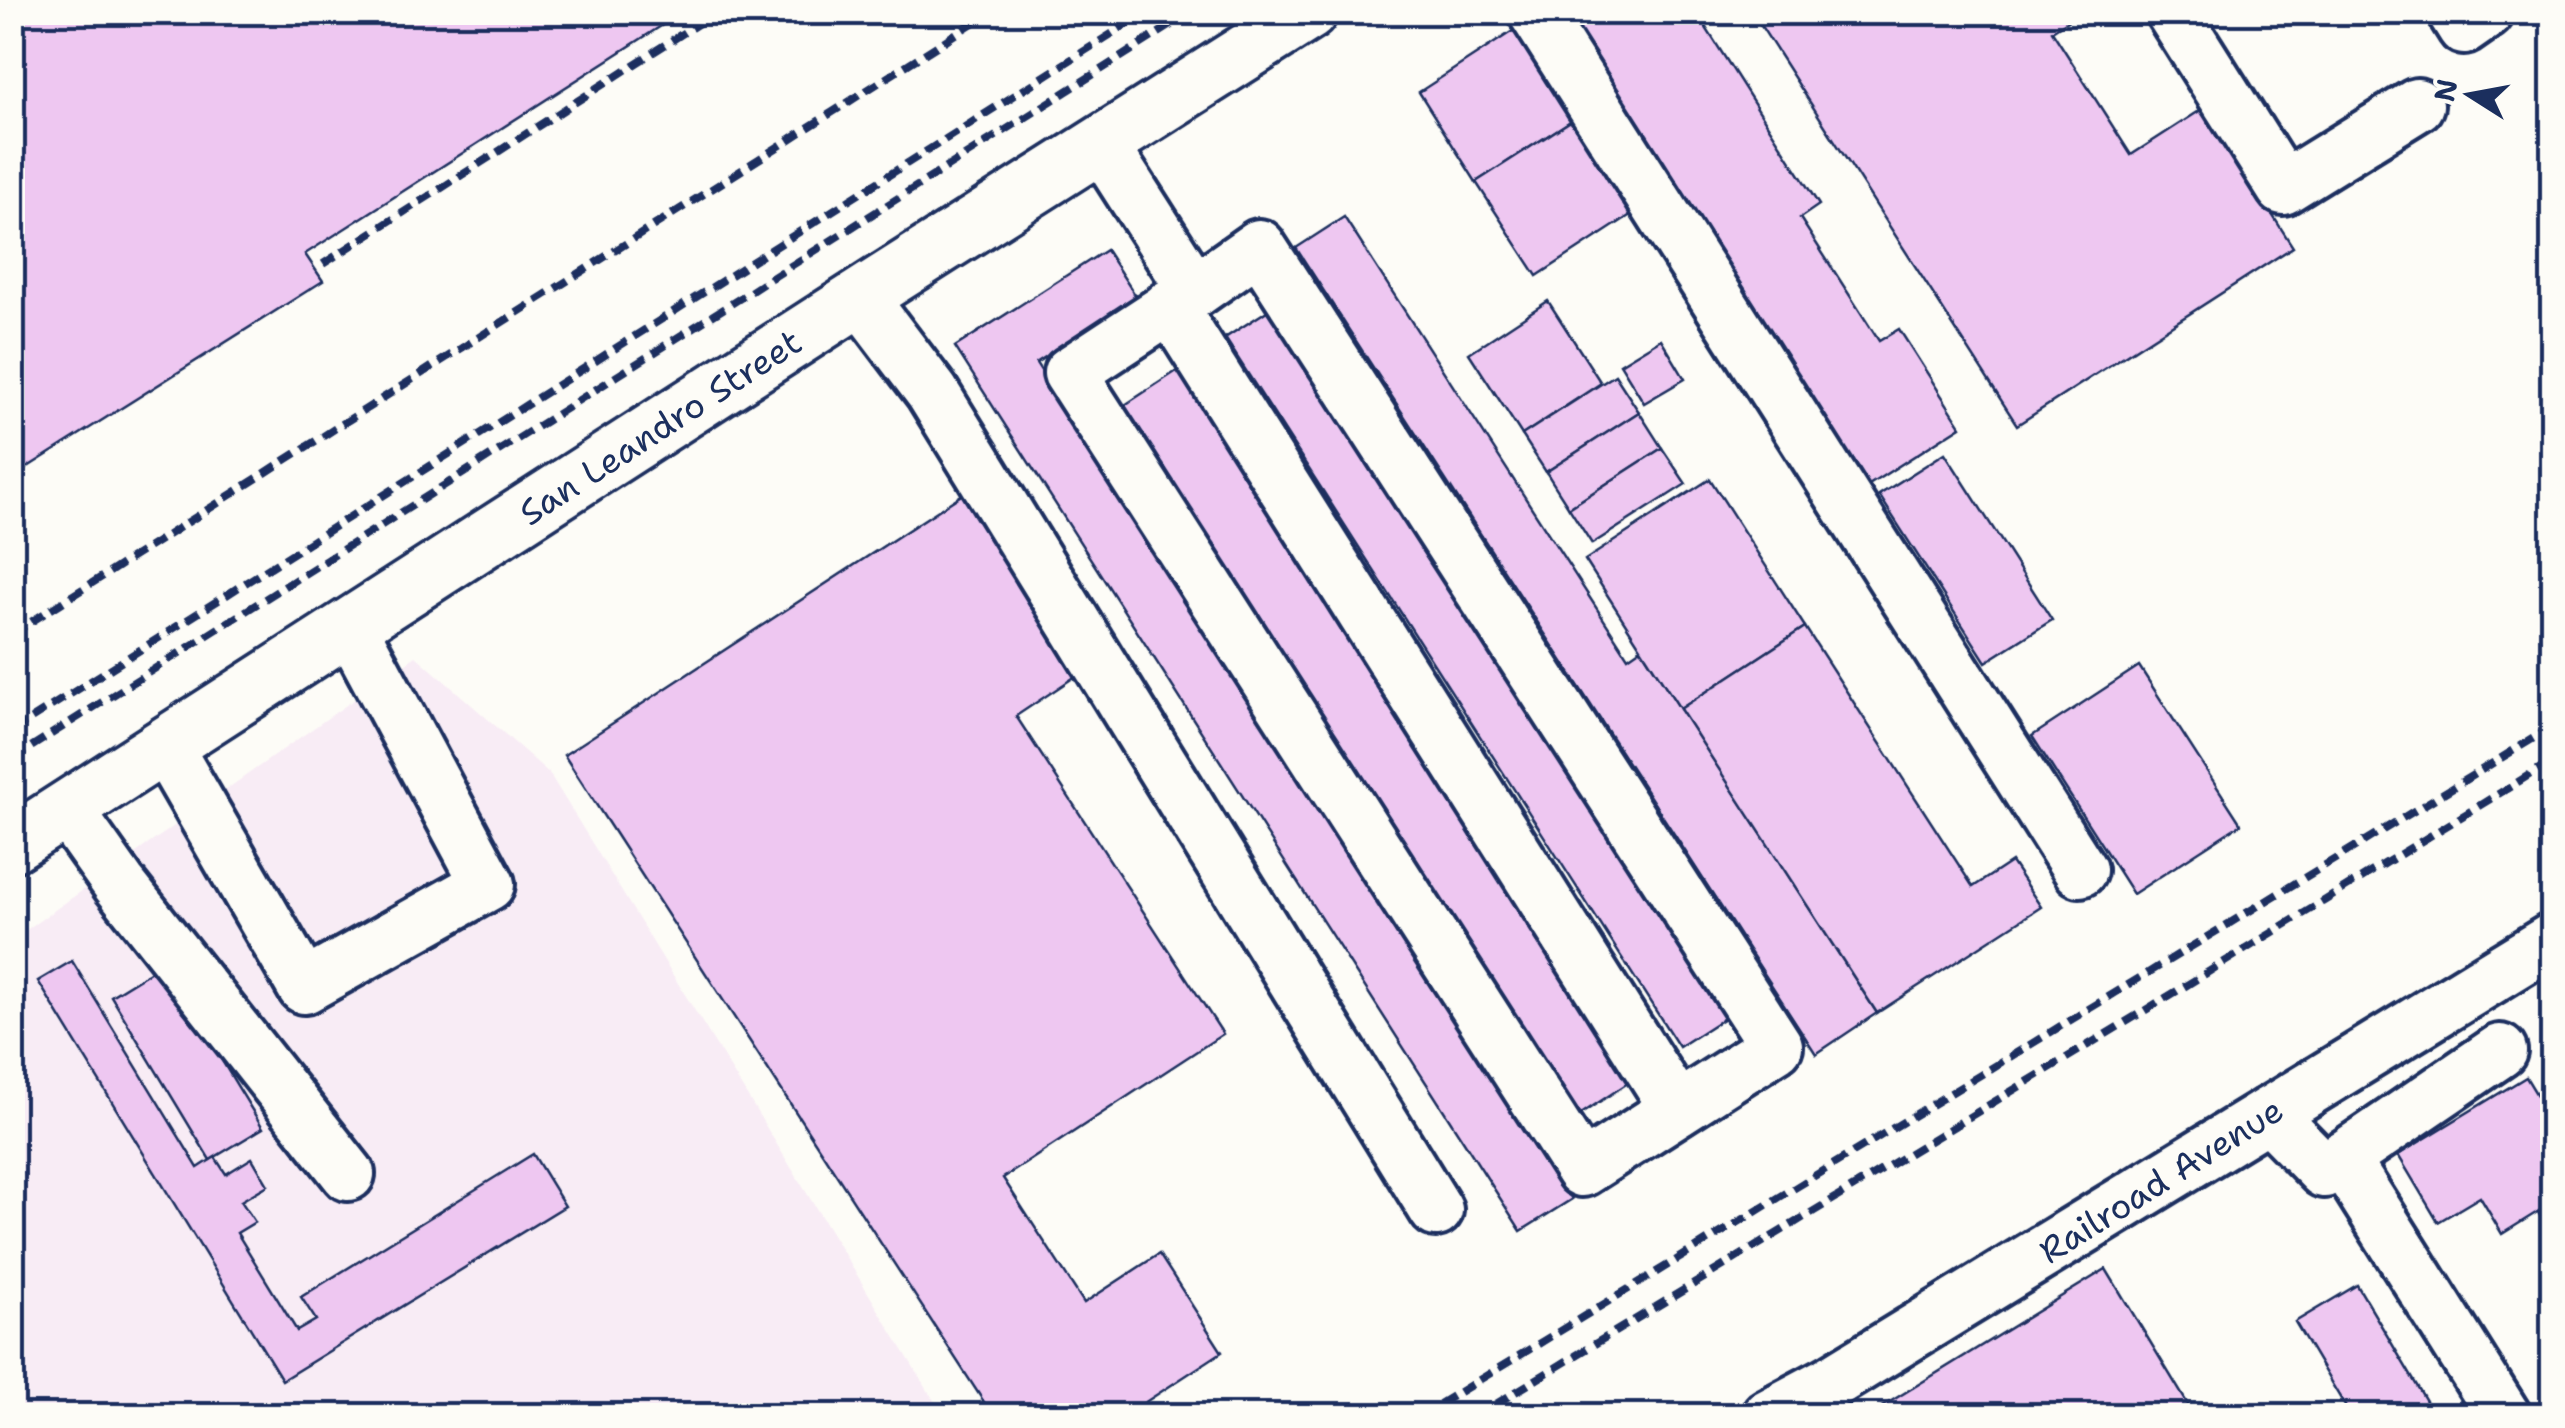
<svg xmlns="http://www.w3.org/2000/svg" width="2565" height="1428" viewBox="0 0 2565 1428" font-family="'Shantell Sans',sans-serif">
<style>
.built{fill:#f8ecf5}
.building{fill:#eec7f1;stroke:#1b2f5e;stroke-width:2.5}
.lines{fill:none;stroke-linecap:round;stroke-linejoin:round}
.minor-casing{stroke:#1b2f5e;stroke-width:60}
.major-casing{stroke:#1b2f5e;stroke-width:62}
.minor{stroke:#fdfcf7;stroke-width:52}
.major{stroke:#fdfcf7;stroke-width:55}
.rail{stroke:#1b2f5e;stroke-width:8;stroke-dasharray:15 8;stroke-linecap:butt}
.labels{text-anchor:middle;dominant-baseline:central;stroke-width:10;stroke-linejoin:round;paint-order:stroke}
.street-label{font-size:35px;fill:#1b2f5e;stroke:#fdfcf7}
</style>
<rect width="100%" height="100%" fill="#fdfcf7"/>
<filter id="ink" filterUnits="userSpaceOnUse"><feTurbulence type="fractalNoise" baseFrequency=".01" numOctaves="2"/><feDisplacementMap in="SourceGraphic" scale="20" xChannelSelector="R" yChannelSelector="G"/><feConvolveMatrix kernelMatrix="1 2 1 2 8 2 1 2 1" color-interpolation-filters="sRGB"/></filter>
<g filter="url(#ink)">
<polygon class="built" points="416,656 549,773 943,1415 13,1415 12,940"/>
<g class="building">
<polygon points="12,12 683,12 305,254 323,281 12,477"/>
<polygon points="1555,12 1696,12 1819,205 1800,218 1879,341 1899,329 1961,426 1861,490"/>
<polygon points="1752,12 2081,12 2052,31 2131,155 2204,108 2293,247 2017,425"/>
<polygon points="1525,23 1583,113 1476,182 1419,92"/>
<polygon points="1583,113 1643,207 1537,276 1476,182"/>
<polygon points="1344,217 1628,657 1641,648 1877,1013 1816,1054 1296,248"/>
<polygon points="1106,250 1137,298 1036,363 1572,1199 1521,1231 955,347"/>
<polygon points="1548,301 1601,383 1522,435 1469,353"/>
<polygon points="1281,302 1735,1011 1679,1047 1225,338"/>
<polygon points="1661,339 1685,379 1644,403 1620,364"/>
<polygon points="1183,367 1643,1073 1575,1118 1114,412"/>
<polygon points="1615,375 1639,412 1546,472 1522,435"/>
<polygon points="1639,412 1662,448 1569,508 1546,472"/>
<polygon points="1662,448 1686,484 1592,544 1569,508"/>
<polygon points="1945,453 2052,620 1986,662 1879,495"/>
<polygon points="1710,479 1805,627 1680,709 1585,560"/>
<polygon points="963,494 1079,674 1016,716 1223,1034 1003,1178 1084,1303 1159,1254 1222,1352 1124,1416 993,1416 564,755"/>
<polygon points="2552,585 2552,609 2542,592"/>
<polygon points="1805,627 1973,887 2011,862 2041,907 1877,1013 1680,709"/>
<polygon points="2139,666 2241,824 2133,894 2032,736"/>
<polygon points="72,961 198,1168 215,1157 226,1174 252,1158 268,1185 241,1201 255,1222 237,1233 297,1331 316,1320 301,1297 533,1154 565,1206 282,1380 38,981"/>
<polygon points="163,964 263,1128 210,1160 111,996"/>
<polygon points="2526,1077 2552,1120 2552,1203 2502,1234 2480,1197 2438,1222 2398,1155"/>
<polygon points="2552,1203 2552,1237 2538,1212"/>
<polygon points="2106,1269 2195,1416 1867,1416"/>
<polygon points="2357,1285 2435,1416 2351,1416 2295,1322"/>
</g>
<g class="lines">
<defs>
<g id="minor">
<polyline points="1535,12 2080,870"/>
<polyline points="2172,12 2283,188 2417,105"/>
<polyline points="2454,12 2464,28 2487,12"/>
<polyline points="1101,144 1195,291 1259,246 1776,1046 1582,1170 1070,373 1195,291"/>
<polyline points="860,297 932,392 1436,1210"/>
<polyline points="1170,306 1677,1109"/>
<polyline points="165,746 304,987 488,884 350,626"/>
<polyline points="66,809 119,884 348,1174"/>
<polyline points="2268,1114 2324,1171 2500,1051"/>
<polyline points="2342,1158 2504,1416"/>
<polyline points="1768,1416 1830,1383 2552,940"/>
</g>
<polyline id="major" points="12,844 876,287 1309,12"/>
</defs>
<use href="#minor" class="minor-casing"/>
<use href="#major" class="major-casing"/>
<use href="#minor" class="minor"/>
<use href="#major" class="major"/>
<g class="rail">
<polyline points="323,264 716,12"/>
<polyline points="12,634 990,12"/>
<polyline points="12,731 1146,12"/>
<polyline points="12,759 1192,12"/>
<polyline points="1420,1416 2552,727"/>
<polyline points="1476,1416 2205,974 2552,761"/>
</g>
</g>
</g>
<g class="labels">
<g class="street-label">
<text transform="translate(660 427) rotate(-33)">San Leandro Street</text>
<text transform="translate(2161 1180) rotate(-32)">Railroad Avenue</text>
</g>
</g>
<rect width="2565" height="1428" fill="none" stroke="#fdfcf7" stroke-width="50"/>
<rect x="25" y="25" width="2515" height="1378" fill="none" stroke="#1b2f5e" stroke-width="4" filter="url(#ink)"/>
<g transform="translate(2470 95) rotate(281)" stroke="#fdfcf7" stroke-width="8" paint-order="stroke">
<path d="M0-8L18 38L0 25L-18 38Z" fill="#1b2f5e"/>
<text y="-15" font-size="28" font-weight="bold" text-anchor="middle" fill="#1b2f5e">N</text>
</g>
</svg>
